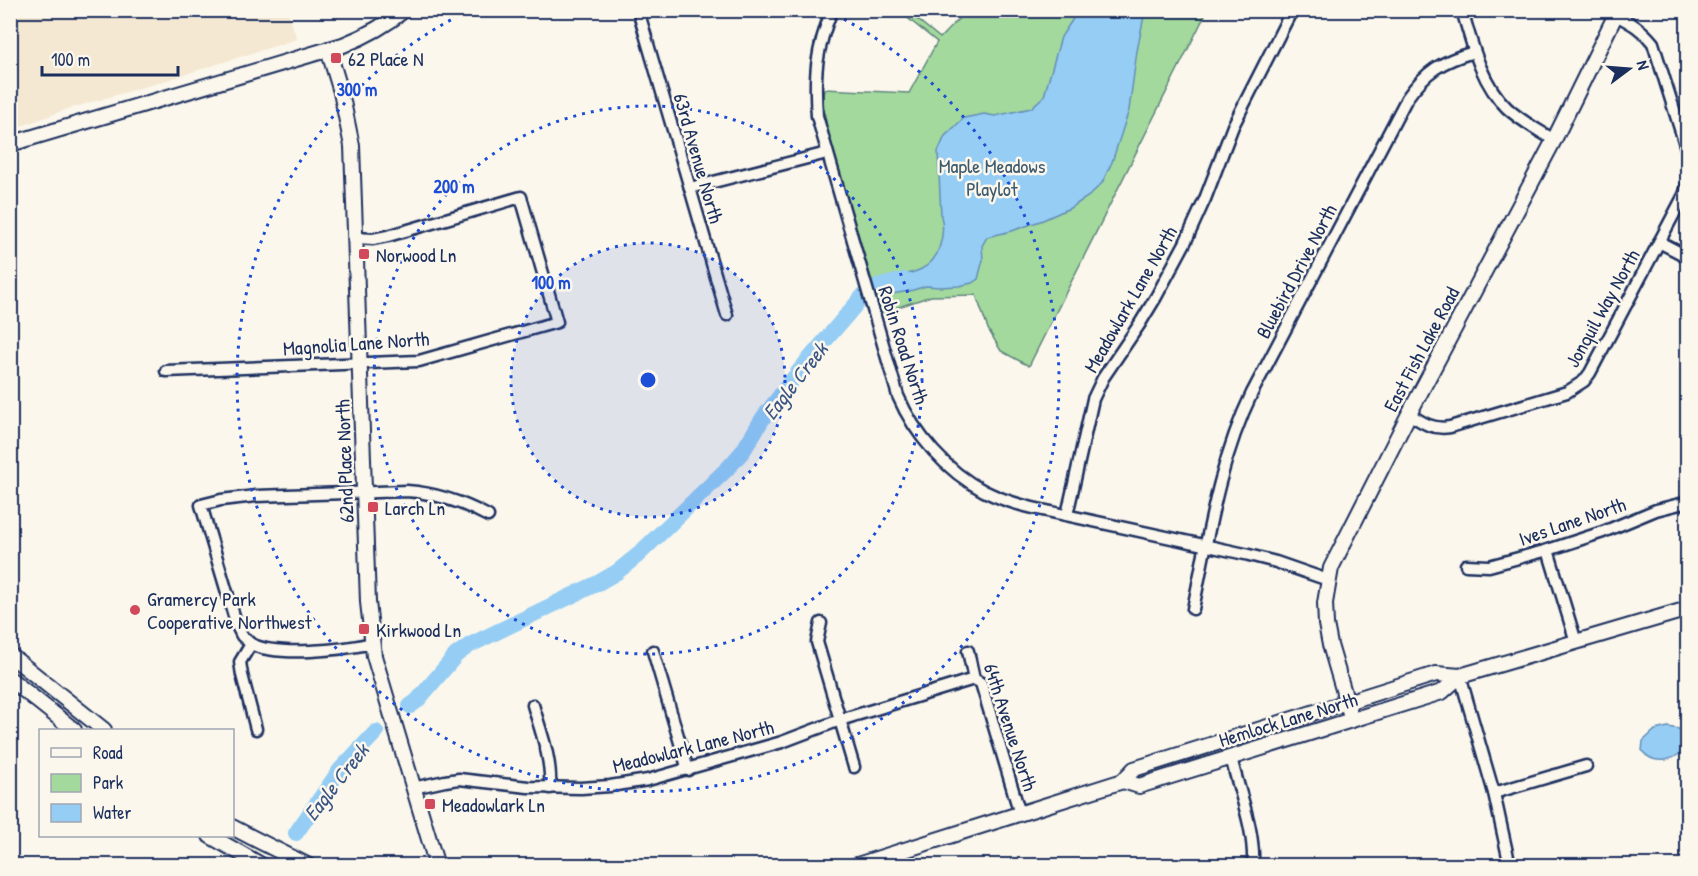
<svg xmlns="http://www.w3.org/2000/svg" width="1698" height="876" viewBox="0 0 1698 876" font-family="'Patrick Hand',sans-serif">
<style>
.built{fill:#f4e8d2}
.green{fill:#a3d99c;stroke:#5f847d;stroke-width:1.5}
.water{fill:#95cdf4;stroke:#648eb8;stroke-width:1.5}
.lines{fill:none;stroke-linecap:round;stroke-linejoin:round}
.river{stroke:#95cdf4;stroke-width:16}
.street-casing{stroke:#1b2f5e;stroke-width:15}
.secondary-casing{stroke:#1b2f5e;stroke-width:18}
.street{stroke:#fbf7ec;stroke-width:10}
.secondary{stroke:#fbf7ec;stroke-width:14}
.ring{fill:none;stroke:#1d4ed8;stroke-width:3;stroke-dasharray:3 6}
.poi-dot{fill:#d1495b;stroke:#fbf7ec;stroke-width:2}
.labels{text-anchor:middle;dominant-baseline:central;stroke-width:5;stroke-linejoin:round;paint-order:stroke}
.poi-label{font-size:20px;fill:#1b2f5e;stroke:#fbf7ec;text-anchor:start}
.street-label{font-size:20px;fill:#1b2f5e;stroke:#fbf7ec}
.park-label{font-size:20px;fill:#3d5a6e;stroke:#fbf7ec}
.water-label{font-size:21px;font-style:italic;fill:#3a5684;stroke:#fbf7ec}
.centre{fill:#1d4ed8;stroke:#fbf7ec;stroke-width:3}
.ring-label{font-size:18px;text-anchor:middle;font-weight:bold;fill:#1d4ed8;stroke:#fbf7ec;stroke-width:5;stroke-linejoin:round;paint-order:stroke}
</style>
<rect width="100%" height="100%" fill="#fbf7ec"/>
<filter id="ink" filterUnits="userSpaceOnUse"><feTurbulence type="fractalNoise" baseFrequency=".0167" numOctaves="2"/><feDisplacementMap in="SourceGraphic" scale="12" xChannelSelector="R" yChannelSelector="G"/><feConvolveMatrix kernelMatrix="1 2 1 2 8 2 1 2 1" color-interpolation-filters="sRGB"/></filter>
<g filter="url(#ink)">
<polygon class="built" points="11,10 288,11 297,39 161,82 65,110 11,130"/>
<polygon class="green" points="899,11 907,11 940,38 966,11 1207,11 1029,366 1001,351 988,329 976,295 931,296 881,313 827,129 823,101 824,89 909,93 937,42"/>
<g class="water">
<path d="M1078 11H1145L1137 51 1129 110 1112 162 1102 183 1089 196 1072 207 1043 220 1012 231 987 237 982 246 983 260 978 279 972 283 959 286 939 287 926 286 910 291 892 294 883 286 890 277C912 274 934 270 940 245 943 235 944 227 941 216L938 152 945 136 964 118 984 114 995 116 1031 108 1044 96 1061 37Z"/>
<path d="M1668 727 1679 729 1687 743C1680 761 1655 767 1642 751L1643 741 1655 730Z"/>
</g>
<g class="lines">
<g class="river">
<polyline points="410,706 417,701 456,655 470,645 598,583 617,572 638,555 729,467 743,451 763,418 800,370 869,289 904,280"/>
<polyline points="296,833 340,770 376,732"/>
</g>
<defs>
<g id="street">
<polyline points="638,10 727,315"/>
<path d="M832 10C816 50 814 74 817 116L898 396C915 435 946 471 984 491 1000 499 1016 504 1033 508L1245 554 1276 562 1328 580"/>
<path d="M1462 10C1472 44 1481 83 1507 108 1521 121 1538 130 1554 140"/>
<path d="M1616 15C1631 23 1642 29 1653 43L1688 154"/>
<polyline points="690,188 827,153"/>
<polyline points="1659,242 1688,257"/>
<polyline points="166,371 419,361 557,322 521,197 388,236 373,239 356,238"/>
<path d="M1409 414C1423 423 1433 430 1450 427L1567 392 1584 381 1590 373 1684 195 1688 183"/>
<polyline points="1067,515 1093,399 1103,378 1139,325 1156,297 1185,243 1205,199 1233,126 1292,10"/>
<polyline points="1548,550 1576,642"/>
<polyline points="1466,565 1489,566 1548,550 1603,532 1656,510 1688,502"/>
<path d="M1193 609C1208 536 1219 461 1252 393L1407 98C1426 71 1442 61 1474 52"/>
<polyline points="821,623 817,642 854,767"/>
<path d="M251 644C277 657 343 650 372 643"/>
<polyline points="653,651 688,770"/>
<polyline points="968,651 974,679 981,683 1020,814"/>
<polyline points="1460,676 1494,793 1510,866"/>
<path d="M533 705C541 732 552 760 550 788"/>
<path d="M256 729 242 675 240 662 251 644 242 636 237 626 201 505 221 500 256 496 407 491C437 493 462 502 488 516"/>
<path d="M1231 757C1239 793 1255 828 1253 866"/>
<polyline points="413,788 445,781 459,779 528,787 581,788 610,786 648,780 782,742 840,720 974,679"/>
<polyline points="1494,793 1586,766"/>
<polyline points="10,861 12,866"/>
</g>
<g id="secondary">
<polyline points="328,49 341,92 352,146 368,602 374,656 437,866"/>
<path d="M10 144 343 45C366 36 385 26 404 10"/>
<polyline points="10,655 104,730"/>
<polyline points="10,679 74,730"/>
<polyline points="1352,720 1330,645 1326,624 1325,603 1331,568 1409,414 1554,140 1618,10"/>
<polyline points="1123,781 1139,786 1442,692 1460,676"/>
<polyline points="232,827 257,840 309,866"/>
<polyline points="210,836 263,866"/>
<polyline points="854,866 1123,781 1134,769 1436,674 1460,676 1688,609"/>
</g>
</defs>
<use href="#street" class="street-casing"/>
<use href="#secondary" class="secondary-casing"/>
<use href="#street" class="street"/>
<use href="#secondary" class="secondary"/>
</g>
</g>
<circle cx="648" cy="380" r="137" fill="#1d4ed8" fill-opacity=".12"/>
<g class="ring">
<circle cx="648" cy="380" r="137"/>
<circle cx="648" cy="380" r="274"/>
<path d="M828 11A411 411 0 1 1 468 11"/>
</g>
<g class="poi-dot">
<rect x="330" y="52" width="12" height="12" rx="3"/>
<rect x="358" y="248" width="12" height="12" rx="3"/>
<rect x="367" y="501" width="12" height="12" rx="3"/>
<circle cx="135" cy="610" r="6"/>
<rect x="358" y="623" width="12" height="12" rx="3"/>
<rect x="424" y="798" width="12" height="12" rx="3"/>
</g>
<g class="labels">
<g class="poi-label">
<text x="348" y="58">62 Place N</text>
<text x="376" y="254">Norwood Ln</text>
<text x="385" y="507">Larch Ln</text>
<text x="147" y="598">Gramercy Park<tspan x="147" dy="23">Cooperative Northwest</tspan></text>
<text x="376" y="629">Kirkwood Ln</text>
<text x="442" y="804">Meadowlark Ln</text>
</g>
<g class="street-label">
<text transform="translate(699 158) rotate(74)">63rd Avenue North</text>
<text transform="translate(1296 271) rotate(-62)">Bluebird Drive North</text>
<text transform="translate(1130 299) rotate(-60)">Meadowlark Lane North</text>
<text transform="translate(1602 308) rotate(-61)">Jonquil Way North</text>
<text transform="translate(356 343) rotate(-4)">Magnolia Lane North</text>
<text transform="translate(904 345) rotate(72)">Robin Road North</text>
<text transform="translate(1421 349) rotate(-62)">East Fish Lake Road</text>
<text transform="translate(344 461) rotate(-92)">62nd Place North</text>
<text transform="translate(1572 521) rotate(-19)">Ives Lane North</text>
<text transform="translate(1288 719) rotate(-17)">Hemlock Lane North</text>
<text transform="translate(1011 727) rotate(72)">64th Avenue North</text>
<text transform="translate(693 746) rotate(-14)">Meadowlark Lane North</text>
</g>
<g class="park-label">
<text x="992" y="165">Maple Meadows<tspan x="992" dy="23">Playlot</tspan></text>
</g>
<g class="water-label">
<text transform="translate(795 381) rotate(-52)">Eagle Creek</text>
<text transform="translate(336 782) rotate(-52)">Eagle Creek</text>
</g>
</g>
<circle cx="648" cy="380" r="9" class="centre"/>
<g class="ring-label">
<text x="357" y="96">300 m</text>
<text x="454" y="193">200 m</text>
<text x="551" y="289">100 m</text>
</g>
<rect width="1698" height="876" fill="none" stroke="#fbf7ec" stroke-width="36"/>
<rect x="18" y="18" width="1662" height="840" fill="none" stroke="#1b2f5e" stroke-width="2" filter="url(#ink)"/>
<rect x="39" y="729" width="195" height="108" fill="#fbf7ec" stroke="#a1a7b3" stroke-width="1.5"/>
<rect x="51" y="748" width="30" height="9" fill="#fbf7ec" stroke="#a1a7b3" stroke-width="1.5"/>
<text x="93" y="759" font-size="18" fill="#1b2f5e">Road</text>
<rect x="51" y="774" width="30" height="18" fill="#a3d99c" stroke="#a1a7b3" stroke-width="1.5"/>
<text x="93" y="789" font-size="18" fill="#1b2f5e">Park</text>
<rect x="51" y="804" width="30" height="18" fill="#95cdf4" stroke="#a1a7b3" stroke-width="1.5"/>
<text x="93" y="819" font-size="18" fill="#1b2f5e">Water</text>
<g transform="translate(1629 69) rotate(74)" stroke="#fbf7ec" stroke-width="4.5" paint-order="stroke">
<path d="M0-4.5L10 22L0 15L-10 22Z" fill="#1b2f5e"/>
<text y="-9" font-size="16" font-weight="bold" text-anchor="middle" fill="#1b2f5e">N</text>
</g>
<path d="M42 66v9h136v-9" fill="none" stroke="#1b2f5e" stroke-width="3"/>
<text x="51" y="66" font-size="18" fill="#1b2f5e" stroke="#fbf7ec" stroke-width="4.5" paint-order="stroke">100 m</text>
</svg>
